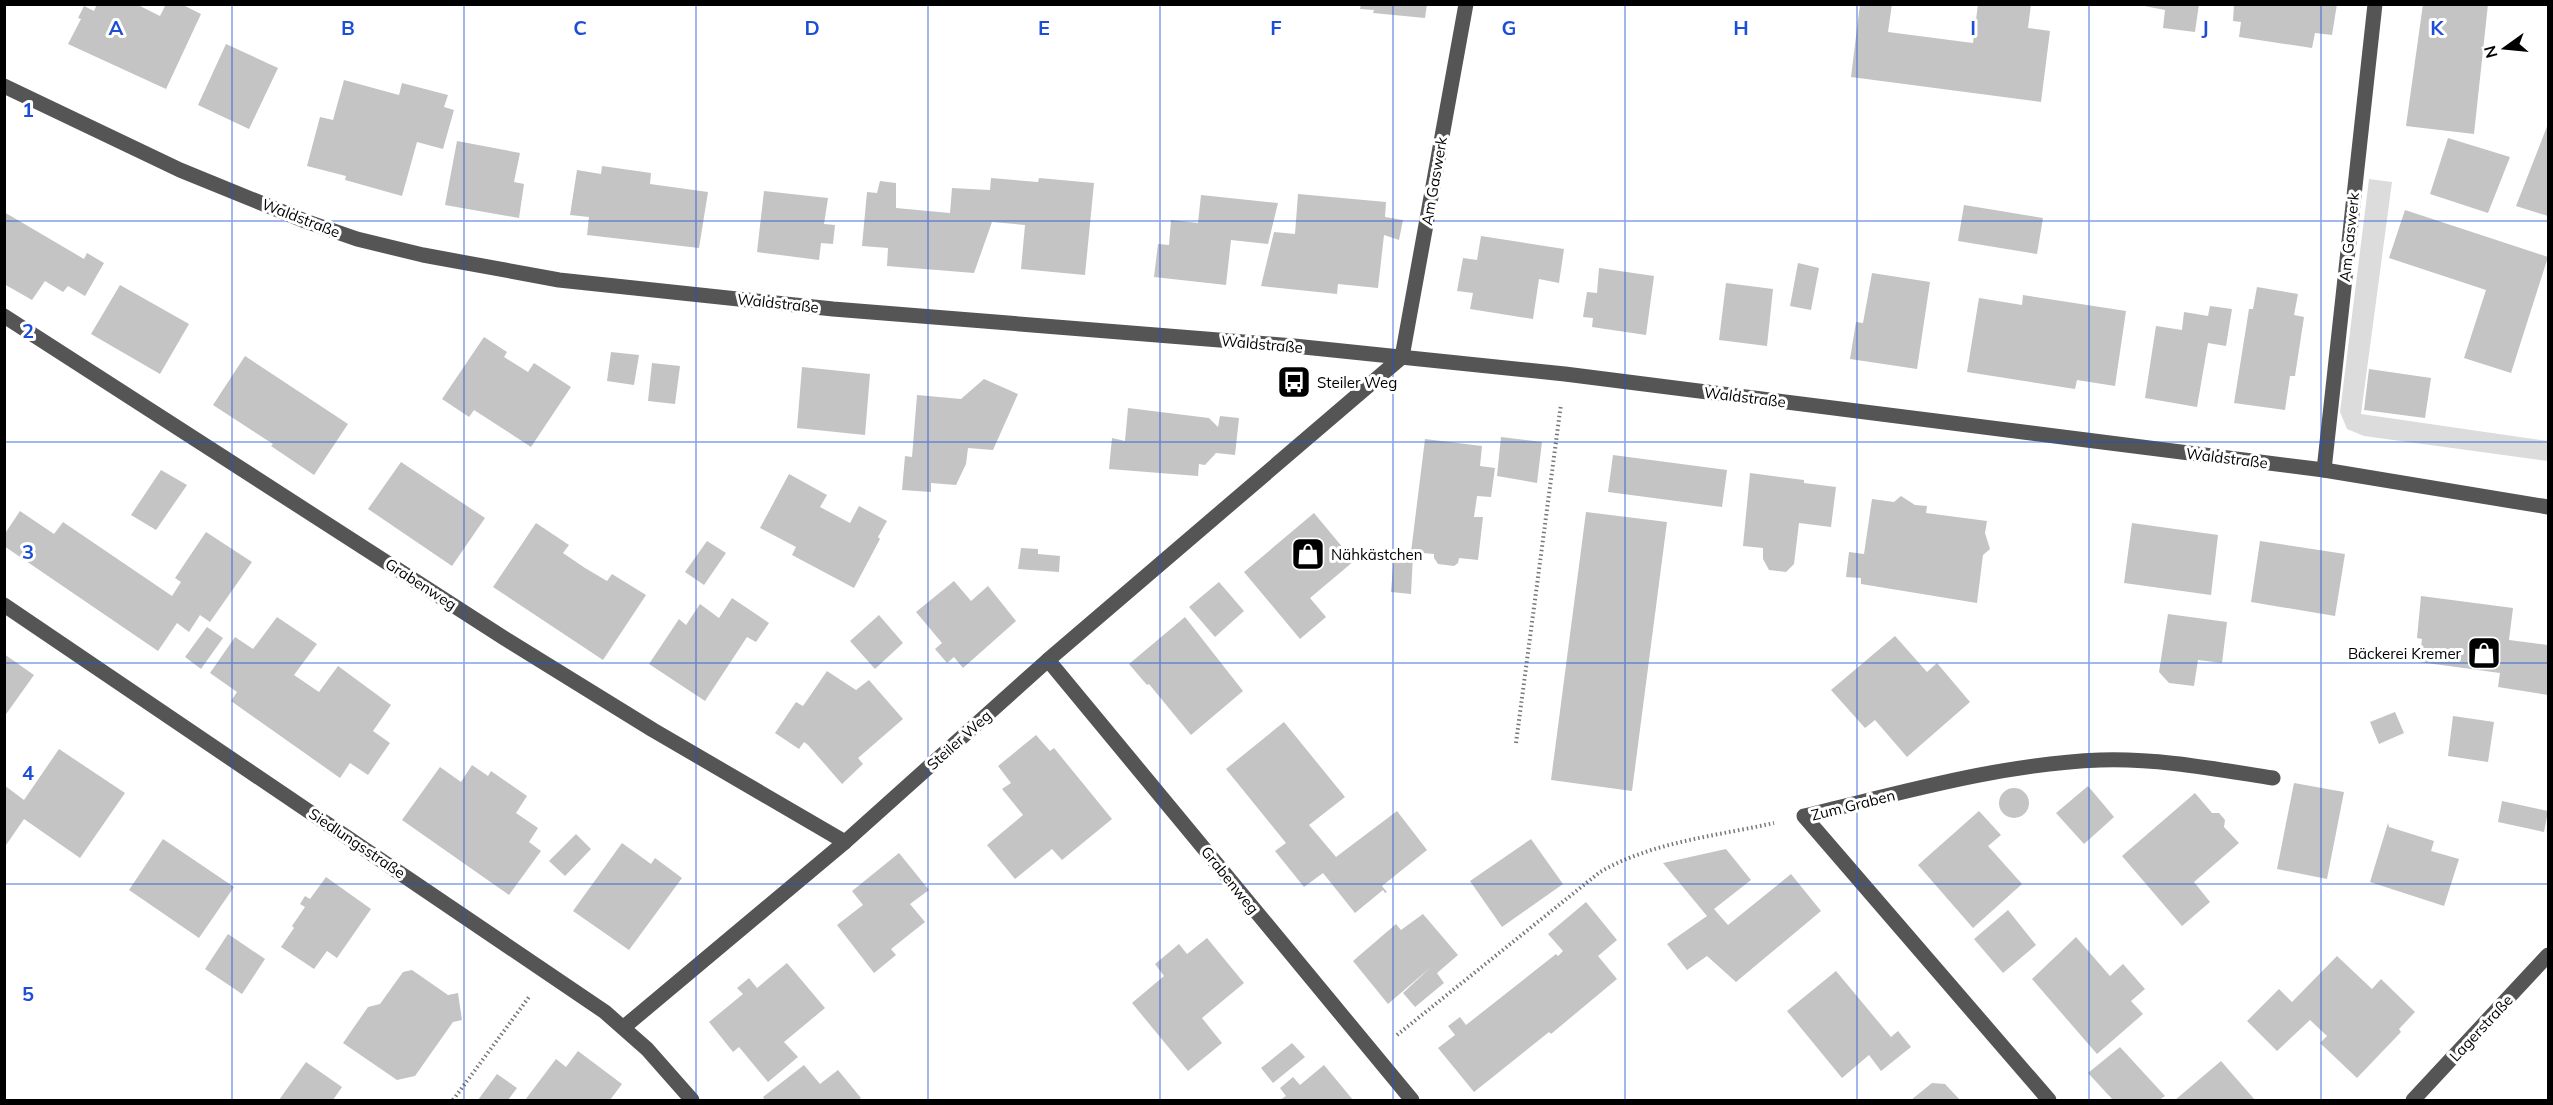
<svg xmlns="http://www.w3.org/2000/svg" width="2553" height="1105" viewBox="0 0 2553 1105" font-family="Mulish,sans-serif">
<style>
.green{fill:#dcdcdc}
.building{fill:#c4c4c4}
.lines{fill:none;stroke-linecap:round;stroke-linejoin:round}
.path{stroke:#777;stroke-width:4;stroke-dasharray:1.5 3;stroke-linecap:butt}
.minor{stroke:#555;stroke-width:15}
.grid{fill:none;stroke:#1d4ed8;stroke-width:1.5;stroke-opacity:0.55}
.labels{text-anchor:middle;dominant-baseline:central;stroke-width:6;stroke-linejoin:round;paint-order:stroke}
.street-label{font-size:15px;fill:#000;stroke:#fff}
.poi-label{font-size:15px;fill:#000;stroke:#fff;text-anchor:start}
.grid-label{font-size:20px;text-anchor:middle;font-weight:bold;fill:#1d4ed8;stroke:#fff;stroke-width:6;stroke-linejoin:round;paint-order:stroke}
</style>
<rect width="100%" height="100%" fill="#fff"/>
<polygon class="green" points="2369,179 2392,182 2361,414 2548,441 2548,461 2364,436 2347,429 2340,412"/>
<g class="building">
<polygon points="97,4 136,4 160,16 166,4 181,4 201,14 166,89 68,44 81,19 78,18 84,6 94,11"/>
<polygon points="1361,4 1427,4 1425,18 1373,13 1374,10 1360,9"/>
<polygon points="1860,4 1892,4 1888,32 1973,43 1978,4 2031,4 2028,28 2050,31 2041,102 1851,77"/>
<polygon points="2134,4 2199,4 2195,32 2163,28 2165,10"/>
<polygon points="2234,4 2337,4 2332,35 2315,33 2312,48 2239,37 2241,22 2233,21"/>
<polygon points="2423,4 2488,4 2474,134 2406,126"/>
<polygon points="226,44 278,68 249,129 198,105"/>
<polygon points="344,80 399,95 402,83 448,95 444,107 454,110 443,149 417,142 402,196 345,180 346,176 307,166 320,117 333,120"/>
<polygon points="2548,124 2548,216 2516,206"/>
<polygon points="2448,138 2510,157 2488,213 2430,194"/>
<polygon points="457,141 520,153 514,182 524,184 519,218 445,205"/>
<polygon points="602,166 651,173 650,184 708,192 699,248 587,235 589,217 570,215 577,170 601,174"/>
<polygon points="991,178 1038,182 1039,178 1094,183 1085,275 1021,269 1025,225 992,222 974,273 887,266 888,248 862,246 867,192 877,193 880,181 896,183 896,208 950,213 952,188 990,190"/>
<polygon points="764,191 828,198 824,224 835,225 833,244 821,243 819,260 757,252"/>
<polygon points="1298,194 1386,202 1385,217 1403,220 1399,240 1384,235 1378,288 1338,284 1337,294 1261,286 1274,232 1295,234"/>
<polygon points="1201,195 1278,203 1268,244 1231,240 1226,285 1154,277 1158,244 1169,245 1171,220 1198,223"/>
<polygon points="1964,205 2043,218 2037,254 1958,241"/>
<polygon points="2405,210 2548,257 2511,373 2464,358 2486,290 2389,258"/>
<polygon points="4,212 84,259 87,253 104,263 85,296 68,286 63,292 45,281 32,300 4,284"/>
<polygon points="1481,236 1564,249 1559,283 1539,279 1533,319 1470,309 1473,293 1457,291 1463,258 1477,260"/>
<polygon points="1798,263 1819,268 1811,310 1790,306"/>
<polygon points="1599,268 1654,276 1646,335 1592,327 1593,318 1583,317 1587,292 1597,293"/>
<polygon points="1872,273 1930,282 1917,369 1850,359 1856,322 1863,323"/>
<polygon points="1726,283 1773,289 1767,346 1719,340"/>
<polygon points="120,285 189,324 160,374 91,334"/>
<polygon points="2257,287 2298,294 2294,315 2304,317 2295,376 2290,376 2285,410 2234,403 2249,309 2253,309"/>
<polygon points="2023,295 2126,311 2115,386 2077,380 2075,389 1967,372 1979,298 2022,305"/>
<polygon points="2210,306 2232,309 2226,346 2208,343 2197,407 2145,398 2156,326 2182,330 2184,312 2208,316"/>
<polygon points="484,337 507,352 504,357 528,372 534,363 571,387 531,447 474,410 469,417 442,399"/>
<polygon points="611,352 639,355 634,385 607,381"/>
<polygon points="245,356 348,424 314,475 271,446 273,444 213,405"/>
<polygon points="652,363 680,366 675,404 648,401"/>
<polygon points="802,367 870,374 865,435 797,428"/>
<polygon points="2369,369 2431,378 2425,418 2364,410"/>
<polygon points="984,379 1018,394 993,450 968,448 966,464 956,485 931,483 931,492 902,490 905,456 912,457 917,395 961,399"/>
<polygon points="1128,408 1209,418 1218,427 1220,416 1239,418 1235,455 1216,453 1205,465 1199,464 1198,476 1109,469 1112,438 1125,441"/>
<polygon points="1501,437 1542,442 1537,483 1497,476"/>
<polygon points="1425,439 1482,446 1480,466 1495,468 1491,497 1477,496 1474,517 1483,517 1478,560 1459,558 1458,563 1454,566 1438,564 1434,558 1434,554 1411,552"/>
<polygon points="1613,455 1727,470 1722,507 1608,492"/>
<polygon points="401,462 485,518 452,566 368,509"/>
<polygon points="161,470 187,485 156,530 131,515"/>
<polygon points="1750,473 1804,480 1804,483 1836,487 1831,527 1799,523 1794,564 1786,572 1769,570 1763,559 1763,548 1743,546"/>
<polygon points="789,474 827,495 820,507 850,523 859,506 887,521 878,537 880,539 854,588 792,555 796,547 760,528"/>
<polygon points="1901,496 1915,505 1927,506 1926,513 1987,521 1985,533 1990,549 1983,555 1977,603 1861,584 1861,578 1846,577 1849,552 1864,554 1872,499 1894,502"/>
<polygon points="20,511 54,534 63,522 172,596 181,582 175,578 206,532 252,562 210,622 200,615 189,632 177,623 158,651 4,546 4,535"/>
<polygon points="1586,512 1667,522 1632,791 1551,780"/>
<polygon points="1314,513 1354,561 1310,598 1326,617 1300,639 1244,572"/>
<polygon points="536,523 569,545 563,553 585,568 607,581 612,574 646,595 603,660 493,587"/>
<polygon points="2132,523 2218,535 2211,595 2124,583"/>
<polygon points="707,541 726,553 704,585 685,572"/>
<polygon points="2260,541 2345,554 2335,616 2251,602"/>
<polygon points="1021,548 1038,549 1038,554 1060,556 1059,572 1018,569"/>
<polygon points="1394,553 1413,555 1411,594 1391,592"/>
<polygon points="954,581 971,601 988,586 1016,621 963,668 954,657 947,663 935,649 942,643 916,612"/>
<polygon points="1219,582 1244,611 1215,637 1189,607"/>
<polygon points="2421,596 2513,608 2509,640 2548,645 2548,695 2498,687 2500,673 2419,662 2422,639 2417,638"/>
<polygon points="732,598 769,623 756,642 747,637 705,701 649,664 679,619 686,625 700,604 719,618"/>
<polygon points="2168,614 2227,622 2222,663 2198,660 2194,686 2169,683 2159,672"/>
<polygon points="879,615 903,643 875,669 850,641"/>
<polygon points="277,617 317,644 294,675 319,692 338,666 391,705 373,731 390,743 368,775 350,763 340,778 231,701 237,692 210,673 235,637 253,649"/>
<polygon points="1185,617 1243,691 1191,735 1149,684 1147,685 1129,664"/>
<polygon points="207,627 223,638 201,669 185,657"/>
<polygon points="1895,636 1927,672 1937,663 1970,702 1907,757 1875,720 1865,728 1831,690"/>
<polygon points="4,654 34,675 4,717"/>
<polygon points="827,671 856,690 869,680 903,719 858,758 863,764 842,784 808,745 804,742 799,749 775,733 796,702 803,706"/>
<polygon points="2395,712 2404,733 2379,744 2370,722"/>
<polygon points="2453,716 2494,722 2488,762 2448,756"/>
<polygon points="1284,722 1345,797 1309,825 1336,857 1397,811 1427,850 1382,886 1387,892 1385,893 1383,890 1355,913 1323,873 1304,887 1275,851 1286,843 1226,769"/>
<polygon points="1036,735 1050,751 1054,748 1112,819 1062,860 1052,849 1015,879 987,845 1023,815 1002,789 1011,783 998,766"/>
<polygon points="59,749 125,793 80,858 24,819 4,848 4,785 24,800"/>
<polygon points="472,765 488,776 491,771 527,796 516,813 538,828 529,842 541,851 509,895 402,820 440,767 461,782"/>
<polygon points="2294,783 2344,792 2327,879 2277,869"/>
<polygon points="2088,786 2114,817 2084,844 2056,813"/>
<circle cx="2014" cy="803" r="15"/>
<polygon points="2195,793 2212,813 2219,813 2225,820 2224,827 2239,843 2194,882 2210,902 2182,926 2122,856"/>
<polygon points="2502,801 2548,811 2544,832 2498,822"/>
<polygon points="1979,811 2001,835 1988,846 2022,884 1973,928 1918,865"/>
<polygon points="2388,823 2389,827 2434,841 2431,851 2459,859 2444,906 2370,882"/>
<polygon points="576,834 591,849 565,876 549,861"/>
<polygon points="163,839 234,887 199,938 129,890"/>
<polygon points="1531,839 1563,884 1502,927 1470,881"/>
<polygon points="622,843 651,864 655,858 682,878 629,950 573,911"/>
<polygon points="1726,849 1751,880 1714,909 1728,925 1791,874 1821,911 1736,982 1707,956 1687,970 1667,944 1707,916 1663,863"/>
<polygon points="899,853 929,890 910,904 925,922 891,949 896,955 874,973 837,925 863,905 852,891"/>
<polygon points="326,877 371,909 337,958 327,951 314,969 281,947 294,928 292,926 305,907 300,904 305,896 310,899"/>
<polygon points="1586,902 1617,940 1598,956 1617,979 1551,1034 1549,1032 1474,1092 1438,1048 1455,1035 1448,1026 1460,1017 1466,1025 1556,954 1558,956 1563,951 1548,934"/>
<polygon points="2008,910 2036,945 2003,973 1974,939"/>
<polygon points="1423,914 1458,955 1437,973 1444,983 1415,1007 1403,993 1431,967 1388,1004 1353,961 1396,924 1401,930"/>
<polygon points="228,934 265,959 242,994 205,969"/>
<polygon points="2076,937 2110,976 2123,964 2145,989 2131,1001 2143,1014 2097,1054 2032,979"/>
<polygon points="1207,938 1244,983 1202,1018 1222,1043 1188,1071 1132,1003 1164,976 1155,964 1179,944 1187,954"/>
<polygon points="2337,956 2372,989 2381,979 2415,1012 2399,1029 2401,1032 2357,1078 2320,1043 2327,1036 2310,1020 2277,1051 2247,1021 2279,989 2292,1002"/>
<polygon points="787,963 825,1008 784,1042 798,1057 768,1082 739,1047 733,1052 709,1022 743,994 737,988 749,978 757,988"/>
<polygon points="412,970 448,995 458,993 462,1020 453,1022 415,1076 397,1080 343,1043 368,1007 380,1004 403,972"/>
<polygon points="1836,971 1891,1037 1898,1031 1911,1047 1881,1071 1869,1055 1842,1078 1787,1011"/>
<polygon points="1292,1043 1305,1057 1273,1083 1261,1068"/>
<polygon points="2120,1047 2165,1096 2159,1100 2113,1100 2088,1073"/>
<polygon points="578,1051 622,1084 610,1100 525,1100 556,1059 566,1067"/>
<polygon points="2221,1061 2255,1100 2175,1100"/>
<polygon points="306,1062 342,1087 333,1100 279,1100"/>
<polygon points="804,1065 820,1084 838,1070 861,1098 858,1100 765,1100 763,1097"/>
<polygon points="1324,1065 1353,1100 1280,1100 1286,1096 1280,1088 1293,1077 1300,1085"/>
<polygon points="497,1074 517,1088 508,1100 478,1100"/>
<polygon points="1932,1083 1945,1084 1960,1100 1911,1100"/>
</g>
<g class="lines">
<g class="path">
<polyline points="1516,743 1561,404"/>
<path d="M1397 1035 1600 872C1652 842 1716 836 1774 823"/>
<polyline points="453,1100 529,997"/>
</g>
<g class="minor">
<polyline points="4,86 180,170 305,221 357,239 423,255 559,280 833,309 1294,346 1565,374 2324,470 2548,507"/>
<polyline points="4,316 504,638 653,730 845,842"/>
<polyline points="2324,470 2375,4"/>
<polyline points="4,605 605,1012 647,1049 692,1100"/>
<polyline points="1048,660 1412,1100"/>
<polyline points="624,1027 845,842 1048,660 1402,357 1466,4"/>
<path d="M2049 1100 1804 816C1901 793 2000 764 2100 760 2158 758 2215 769 2273 778"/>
<polyline points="2413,1100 2548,955"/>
</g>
</g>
<path class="grid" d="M232 4V1100M464 4V1100M696 4V1100M928 4V1100M1160 4V1100M1393 4V1100M1625 4V1100M1857 4V1100M2089 4V1100M2321 4V1100M4 221H2548M4 442H2548M4 663H2548M4 884H2548"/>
<defs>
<symbol id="bus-square" viewBox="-11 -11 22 22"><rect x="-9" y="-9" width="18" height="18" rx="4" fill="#000" stroke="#fff"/><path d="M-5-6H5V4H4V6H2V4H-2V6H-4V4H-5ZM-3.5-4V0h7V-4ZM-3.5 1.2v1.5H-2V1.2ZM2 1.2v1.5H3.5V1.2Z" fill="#fff"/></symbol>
<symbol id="shop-square" viewBox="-11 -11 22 22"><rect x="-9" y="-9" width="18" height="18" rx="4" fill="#000" stroke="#fff"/><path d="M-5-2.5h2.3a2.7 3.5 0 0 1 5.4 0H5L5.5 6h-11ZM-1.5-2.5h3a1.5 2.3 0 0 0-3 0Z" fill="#fff"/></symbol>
</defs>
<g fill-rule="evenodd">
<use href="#bus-square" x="1275" y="363" width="38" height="38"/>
<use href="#shop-square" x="1289" y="535" width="38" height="38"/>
<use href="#shop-square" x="2465" y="634" width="38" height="38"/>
</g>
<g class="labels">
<g class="street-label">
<text transform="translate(1434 181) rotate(-80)">Am Gaswerk</text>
<text transform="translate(301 218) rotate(21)">Waldstraße</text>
<text transform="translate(2349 237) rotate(-84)">Am Gaswerk</text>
<text transform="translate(778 303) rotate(6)">Waldstraße</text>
<text transform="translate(1262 344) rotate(5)">Waldstraße</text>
<text transform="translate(1745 397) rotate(7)">Waldstraße</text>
<text transform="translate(2227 458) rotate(7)">Waldstraße</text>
<text transform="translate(421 584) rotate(33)">Grabenweg</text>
<text transform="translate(959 740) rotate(-42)">Steiler Weg</text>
<text transform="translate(1853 805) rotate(-14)">Zum Graben</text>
<text transform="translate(357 843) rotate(34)">Siedlungsstraße</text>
<text transform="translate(1230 880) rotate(51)">Grabenweg</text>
<text transform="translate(2481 1028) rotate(-47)">Lagerstraße</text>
</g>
<g class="poi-label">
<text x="1317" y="382">Steiler Weg</text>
<text x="1331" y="554">Nähkästchen</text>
<text x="2461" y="653" text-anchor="end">Bäckerei Kremer</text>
</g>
</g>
<g class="grid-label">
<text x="116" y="35">A</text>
<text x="348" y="35">B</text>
<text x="580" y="35">C</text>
<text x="812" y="35">D</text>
<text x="1044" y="35">E</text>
<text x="1276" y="35">F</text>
<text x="1509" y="35">G</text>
<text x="1741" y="35">H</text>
<text x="1973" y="35">I</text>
<text x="2205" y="35">J</text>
<text x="2437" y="35">K</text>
<text x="28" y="117">1</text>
<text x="28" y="338">2</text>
<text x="28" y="559">3</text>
<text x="28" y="780">4</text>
<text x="28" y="1001">5</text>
</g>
<rect width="2553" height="1105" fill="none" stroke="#000000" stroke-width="12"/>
<g transform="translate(2505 48) rotate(255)" stroke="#ffffff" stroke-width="4.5" paint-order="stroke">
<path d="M0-4.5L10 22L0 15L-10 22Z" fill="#000000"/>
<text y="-9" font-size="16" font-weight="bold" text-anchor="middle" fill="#000000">N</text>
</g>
</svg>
